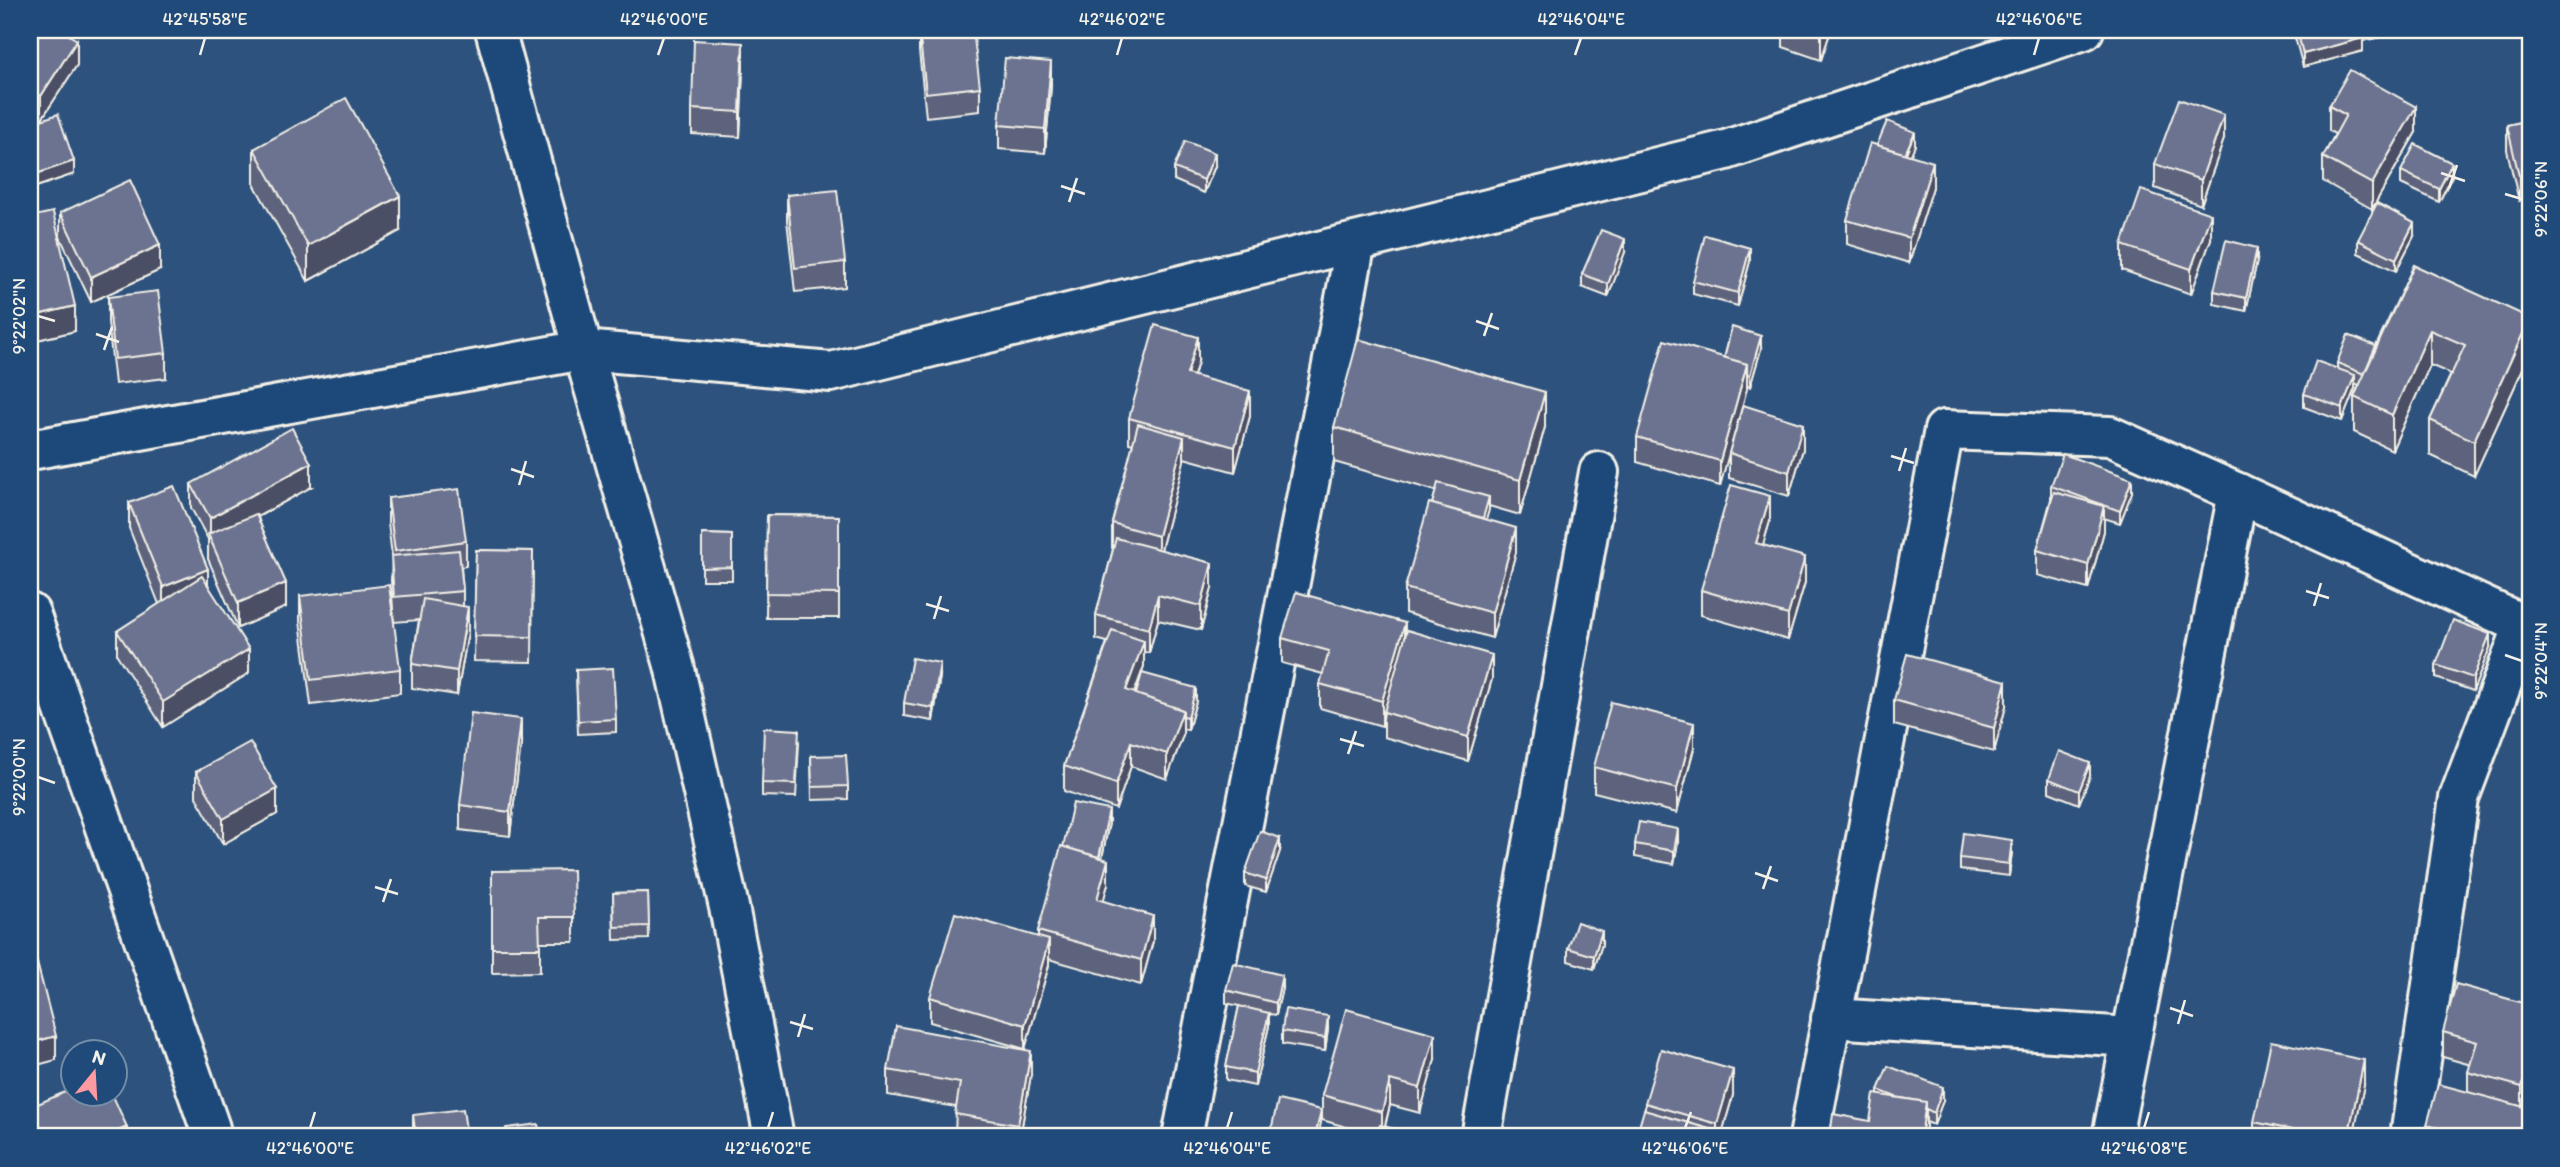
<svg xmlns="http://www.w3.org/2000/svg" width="2560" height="1167" viewBox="0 0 2560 1167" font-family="Itim,sans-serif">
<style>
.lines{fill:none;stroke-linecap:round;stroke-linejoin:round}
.minor-casing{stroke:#f4f1e8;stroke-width:44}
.minor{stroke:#1f4a7a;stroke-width:38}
.wall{fill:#5d637c;stroke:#f4f1e8;stroke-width:2}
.shaded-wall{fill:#4c5065;stroke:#f4f1e8;stroke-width:2}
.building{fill:#6c7390;stroke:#f4f1e8;stroke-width:2}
.ticks{fill:none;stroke:#f4f1e8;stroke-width:2.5}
.neatline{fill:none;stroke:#f4f1e8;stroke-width:2.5}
.ticks-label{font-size:18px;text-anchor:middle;fill:#f4f1e8}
</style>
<rect width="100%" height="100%" fill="#2e527e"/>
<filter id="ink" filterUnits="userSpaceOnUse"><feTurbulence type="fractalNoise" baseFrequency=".0143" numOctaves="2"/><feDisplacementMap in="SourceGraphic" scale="14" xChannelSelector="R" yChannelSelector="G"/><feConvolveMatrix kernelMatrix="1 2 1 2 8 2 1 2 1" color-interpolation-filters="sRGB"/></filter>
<g filter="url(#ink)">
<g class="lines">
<defs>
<g id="minor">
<polyline points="495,30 583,350 674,665 729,907 774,1137"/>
<polyline points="30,450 583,350 831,372 1726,150 2084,30"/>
<polyline points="30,613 210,1128"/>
<polyline points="1831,1018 2131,1037"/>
<polyline points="1182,1137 1356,242"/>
<polyline points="1481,1137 1599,472"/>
<polyline points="1809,1137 1944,430 2110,436 2238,493 2524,625 2530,631"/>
<polyline points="2112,1137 2238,493"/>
<polyline points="2410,1137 2459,798 2524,625"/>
</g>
</defs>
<use href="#minor" class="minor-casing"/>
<use href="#minor" class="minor"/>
</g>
<g class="wall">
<polygon points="30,30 77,65 41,120 74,174 36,187 30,170 30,124 40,120 30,114"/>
<polygon points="919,30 980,87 980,111 926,117 919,51"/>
<polygon points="1083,30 1153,30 1152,38 1083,32"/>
<polygon points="1783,30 1831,30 1821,60 1783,47"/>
<polygon points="2293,30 2412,30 2363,41 2363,51 2303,67"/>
<polygon points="743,68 740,137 692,134 692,109"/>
<polygon points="1051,86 1045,153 999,149 999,125"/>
<polygon points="2329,106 2416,132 2372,209 2323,181 2323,157 2335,134 2329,131"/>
<polygon points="2530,120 2519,201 2507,150 2507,125"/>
<polygon points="2224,139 2201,205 2155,188 2155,164"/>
<polygon points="1877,145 1915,145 1910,155 1933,187 1909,263 1847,244 1847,220"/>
<polygon points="254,149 400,231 308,281 254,184"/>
<polygon points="1215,166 1204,193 1174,180 1174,168"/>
<polygon points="2401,171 2452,176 2439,202 2401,184"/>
<polygon points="787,195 845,262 845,287 795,292 787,220"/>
<polygon points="60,213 160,270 91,302 60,237"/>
<polygon points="30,217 75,331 33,341 30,328"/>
<polygon points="2414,236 2396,271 2358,253 2358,240"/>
<polygon points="2211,239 2191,294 2122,270 2122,245"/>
<polygon points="1625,252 1608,297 1582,287 1582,274"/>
<polygon points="1750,261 1738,306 1693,294 1693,281"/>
<polygon points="2257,261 2246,311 2214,304 2214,291"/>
<polygon points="2414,265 2530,353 2474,476 2430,455 2430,420 2451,374 2430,365 2392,450 2354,432 2354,397 2359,385 2355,383 2355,388 2342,421 2304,407 2304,394 2337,368 2337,363 2376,346"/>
<polygon points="108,297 166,353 166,378 115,384 108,322"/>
<polygon points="1761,349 1750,387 1747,386 1729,451 1803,449 1789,496 1729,478 1729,453 1720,486 1637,462 1637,437 1724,358"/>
<polygon points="1198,362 1194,376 1250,416 1235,472 1184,458 1161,550 1212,588 1201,630 1158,620 1149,653 1144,652 1144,666 1134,693 1196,701 1188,730 1183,729 1183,735 1167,779 1131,766 1116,809 1064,791 1064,766 1107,642 1096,639 1096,615 1113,549 1112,548 1112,523 1133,444 1129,443 1129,418"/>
<polygon points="1334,427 1545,427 1520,515 1489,506 1486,519 1516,552 1492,638 1405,613 1405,588 1436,491 1334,462"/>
<polygon points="191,484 311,487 258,517 286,607 238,628 208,559 208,539 191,508"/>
<polygon points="2051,486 2132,492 2120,523 2104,518 2104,531 2088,589 2037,575 2037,550 2051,499"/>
<polygon points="388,498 466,541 466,566 461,567 463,591 463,606 468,632 457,695 412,688 412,664 419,620 394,622 391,581 392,556 388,523"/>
<polygon points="129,503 208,585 249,673 163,727 117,655 117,631 159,604 129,528"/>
<polygon points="767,515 839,516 839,618 766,618"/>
<polygon points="1770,521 1763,545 1805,582 1788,640 1701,615 1701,590"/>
<polygon points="702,534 732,535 732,580 702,580"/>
<polygon points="476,550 533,551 532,662 474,661"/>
<polygon points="300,596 400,669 400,693 311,705 300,621"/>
<polygon points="1405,636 1492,679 1468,761 1384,737 1384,721 1382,726 1320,708 1320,684 1323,674 1282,663 1282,638"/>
<polygon points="2490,647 2473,691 2436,678 2436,665"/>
<polygon points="576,670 616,719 616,732 578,734"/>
<polygon points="940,676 933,721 904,716 904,703"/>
<polygon points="1894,700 2006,706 1994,752 1894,725"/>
<polygon points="799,743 796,797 762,796 762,783"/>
<polygon points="521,744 510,836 460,830 460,805"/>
<polygon points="1694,748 1677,813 1594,792 1594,767"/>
<polygon points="811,756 848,786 848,799 812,800"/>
<polygon points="196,772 277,814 223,844 196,797"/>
<polygon points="2090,776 2079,804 2049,792 2049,779"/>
<polygon points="1109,823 1102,858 1108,884 1103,901 1153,941 1141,985 1049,959 1049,965 1025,1049 930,1022 930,997 1038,937 1038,931 1063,847"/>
<polygon points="1678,842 1674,864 1635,857 1635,844"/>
<polygon points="1280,851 1266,892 1245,886 1245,873"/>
<polygon points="2012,852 2009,876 1960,870 1960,858"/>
<polygon points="492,871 574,917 574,942 540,942 540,972 492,973"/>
<polygon points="648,892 649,939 614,940 613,893"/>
<polygon points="1602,944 1594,969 1568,961 1568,948"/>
<polygon points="1282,988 1276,1015 1269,1014 1269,1026 1255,1086 1226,1080 1226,1067 1239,1006 1226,1003 1226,990"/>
<polygon points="2530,1005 2530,1083 2524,1107 2528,1133 2527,1137 2427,1137 2427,1125 2468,1092 2468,1072 2471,1065 2443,1057 2443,1032"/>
<polygon points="1328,1029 1325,1051 1282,1044 1282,1031"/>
<polygon points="1435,1059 1420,1113 1390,1105 1385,1127 1377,1136 1322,1120 1322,1095"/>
<polygon points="888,1070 1031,1075 1020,1137 955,1137 956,1107 888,1095"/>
<polygon points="2364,1085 2353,1137 2254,1137 2254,1122"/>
<polygon points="1878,1090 1943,1100 1934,1125 1926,1122 1925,1137 1830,1137 1870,1121 1878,1094"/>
<polygon points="1733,1095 1722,1133 1645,1111 1645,1103"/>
<polygon points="31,1107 127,1137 34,1137 31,1132"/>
<polygon points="413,1115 467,1137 413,1137"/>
</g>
<g class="shaded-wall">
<polygon points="1823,30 1831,30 1821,60 1821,35"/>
<polygon points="2363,30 2412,30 2363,41 2363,51 2303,67 2303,54 2363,38"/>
<polygon points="77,40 77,65 41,120 41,96"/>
<polygon points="743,43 743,68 740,137 740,112"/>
<polygon points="1051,62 1051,86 1045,153 1045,129"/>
<polygon points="2416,107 2416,132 2372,209 2372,184"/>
<polygon points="2224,115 2224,139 2201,205 2201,180"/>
<polygon points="1915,132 1915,145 1904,171 1904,158"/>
<polygon points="1215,153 1215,166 1204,193 1204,180"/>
<polygon points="74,161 74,174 36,187 36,174"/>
<polygon points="1933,162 1933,187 1909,263 1909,238"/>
<polygon points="2452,163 2452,176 2439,202 2439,189"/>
<polygon points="2530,174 2530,198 2519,201 2519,176"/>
<polygon points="400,196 400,231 308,281 308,246"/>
<polygon points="2211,214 2211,239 2191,294 2191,269"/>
<polygon points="2414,223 2414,236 2396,271 2396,259"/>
<polygon points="1625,239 1625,252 1608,297 1608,284"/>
<polygon points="160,245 160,270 91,302 91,277"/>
<polygon points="1750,248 1750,261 1738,306 1738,293"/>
<polygon points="2257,248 2257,261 2246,311 2246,298"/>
<polygon points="75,306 75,331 33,341 33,316"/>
<polygon points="2530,318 2530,353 2474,476 2474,441"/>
<polygon points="2430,330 2430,365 2392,450 2392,415"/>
<polygon points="1761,336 1761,349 1750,387 1750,375"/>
<polygon points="1198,337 1198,362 1187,399 1187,374"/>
<polygon points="1747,364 1747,389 1720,486 1720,461"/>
<polygon points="2355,375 2355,388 2342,421 2342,408"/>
<polygon points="1250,391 1250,416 1235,472 1235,447"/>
<polygon points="1545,392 1545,427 1520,515 1520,480"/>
<polygon points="1803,424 1803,449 1789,496 1789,472"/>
<polygon points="1184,437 1184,461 1158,561 1158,536"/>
<polygon points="311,463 311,487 212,542 210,539 210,518"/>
<polygon points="2132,479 2132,492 2120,523 2120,511"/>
<polygon points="1770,496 1770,521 1756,568 1756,543"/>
<polygon points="1489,497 1489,510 1481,536 1481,523"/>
<polygon points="2104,506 2104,531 2088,589 2088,565"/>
<polygon points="1516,528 1516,552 1492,638 1492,613"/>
<polygon points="1805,557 1805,582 1788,640 1788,615"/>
<polygon points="1212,563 1212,588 1201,630 1201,606"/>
<polygon points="208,569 208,594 163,611 163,587"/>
<polygon points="286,583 286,607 238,628 238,603"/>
<polygon points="1158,595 1158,620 1149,653 1149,629"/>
<polygon points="468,607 468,632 457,695 457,671"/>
<polygon points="1405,623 1405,648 1384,712 1382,726 1382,701"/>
<polygon points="2490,634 2490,647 2473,691 2473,678"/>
<polygon points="1144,641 1144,666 1126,715 1126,690"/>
<polygon points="249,649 249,673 163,727 163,702"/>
<polygon points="1492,655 1492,679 1468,761 1468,737"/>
<polygon points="940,663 940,676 933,721 933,708"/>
<polygon points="2006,681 2006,706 1994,752 1994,728"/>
<polygon points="1196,688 1196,701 1188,730 1188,717"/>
<polygon points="1183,710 1183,735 1167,779 1167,754"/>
<polygon points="521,719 521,744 510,836 510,812"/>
<polygon points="1694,723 1694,748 1677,813 1677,789"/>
<polygon points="1131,742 1131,766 1116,809 1116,784"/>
<polygon points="2090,763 2090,776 2079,804 2079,791"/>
<polygon points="277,789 277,814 223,844 223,819"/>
<polygon points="1109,810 1109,823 1099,873 1099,860"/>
<polygon points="1678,829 1678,842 1674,864 1674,851"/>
<polygon points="1280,838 1280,851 1266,892 1266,880"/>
<polygon points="2012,840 2012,852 2009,876 2009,864"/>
<polygon points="1108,860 1108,884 1097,924 1097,899"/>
<polygon points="1153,916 1153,941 1141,985 1141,960"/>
<polygon points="1602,931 1602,944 1594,969 1594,956"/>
<polygon points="1049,940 1049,965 1025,1049 1025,1025"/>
<polygon points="1282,975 1282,988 1276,1015 1276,1003"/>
<polygon points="1269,1013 1269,1026 1255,1086 1255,1073"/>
<polygon points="1328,1016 1328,1029 1325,1051 1325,1038"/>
<polygon points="1435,1034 1435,1059 1420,1113 1420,1088"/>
<polygon points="56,1036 56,1060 30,1067 30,1043"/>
<polygon points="1031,1051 1031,1075 1020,1137 1018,1137 1018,1125"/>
<polygon points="2530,1058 2530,1083 2522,1112 2522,1087"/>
<polygon points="2364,1060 2364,1085 2353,1137 2348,1137"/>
<polygon points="1733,1070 1733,1095 1721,1137 1717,1137 1717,1124"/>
<polygon points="1390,1080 1390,1105 1382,1137 1382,1112"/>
<polygon points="1943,1087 1943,1100 1934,1125 1934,1113"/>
<polygon points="1926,1102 1926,1127 1925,1137 1921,1137"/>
<polygon points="2528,1108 2528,1133 2527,1137 2520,1137"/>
<polygon points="1321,1110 1321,1123 1318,1137 1315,1137"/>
<polygon points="127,1127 127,1137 105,1137"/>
</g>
<g class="building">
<polygon points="30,30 61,30 77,40 41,96 30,89"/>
<polygon points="919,30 973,30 980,87 926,93"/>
<polygon points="1805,30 1823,30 1821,35"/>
<polygon points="2297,30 2360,30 2363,38 2303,54"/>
<polygon points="694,40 743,43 740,112 692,109"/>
<polygon points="1005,58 1051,62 1045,129 999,125"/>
<polygon points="2350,70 2416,107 2372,184 2323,157 2346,115 2329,106"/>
<polygon points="346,98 400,196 308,246 254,149"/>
<polygon points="2179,99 2224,115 2201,180 2155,164"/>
<polygon points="58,114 74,161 36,174 30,157 30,124"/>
<polygon points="2530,120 2530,174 2519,176 2507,125"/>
<polygon points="1887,121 1915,132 1905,154 1877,145"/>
<polygon points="1185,141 1215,153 1204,180 1174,168"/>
<polygon points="1870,143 1933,162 1909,238 1847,220"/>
<polygon points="2415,144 2452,163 2439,189 2401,171"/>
<polygon points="130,180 160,245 91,277 60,213"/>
<polygon points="837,190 845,262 795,268 787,195"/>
<polygon points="2141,190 2211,214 2191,269 2122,245"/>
<polygon points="2377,203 2414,223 2396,259 2358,240"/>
<polygon points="53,212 75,306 33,316 30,303 30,217"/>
<polygon points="1601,230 1625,239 1608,284 1582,274"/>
<polygon points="1705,235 1750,248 1738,293 1693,281"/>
<polygon points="2226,240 2257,248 2246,298 2214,291"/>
<polygon points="2414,265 2530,318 2474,441 2430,420 2465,345 2430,330 2392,415 2354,397"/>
<polygon points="158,291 166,353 115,359 108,297"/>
<polygon points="1155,325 1198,337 1187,374 1250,391 1235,447 1129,418"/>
<polygon points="1732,327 1761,336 1750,375 1747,374 1747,364 1724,358"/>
<polygon points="2348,335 2376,346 2364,374 2337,363"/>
<polygon points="1358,339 1545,392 1520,480 1334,427"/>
<polygon points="1664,340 1747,364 1720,461 1637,437"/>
<polygon points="2316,361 2355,375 2342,408 2304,394"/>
<polygon points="1743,405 1803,424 1789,472 1729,453"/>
<polygon points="1138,424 1184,437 1158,536 1112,523"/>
<polygon points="292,428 311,463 210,518 191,484"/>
<polygon points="2063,454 2132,479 2120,511 2051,486"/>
<polygon points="1438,483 1489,497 1483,518 1432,504"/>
<polygon points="1731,485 1770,496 1756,543 1805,557 1788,615 1701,590"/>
<polygon points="174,486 208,569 163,587 129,503"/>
<polygon points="459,489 466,541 395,551 388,498"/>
<polygon points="2054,492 2104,506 2088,565 2037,550"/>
<polygon points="1429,503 1516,528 1492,613 1405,588"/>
<polygon points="256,514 286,583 238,603 208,534"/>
<polygon points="767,515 839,516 839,594 766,593"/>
<polygon points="702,534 732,535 732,567 702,568"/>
<polygon points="1116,538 1212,563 1201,606 1158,595 1149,629 1096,615"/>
<polygon points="459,550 463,591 394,597 391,556"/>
<polygon points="476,550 533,551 532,637 474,636"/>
<polygon points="202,576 249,649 163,702 117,631"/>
<polygon points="389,585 400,669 311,680 300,596"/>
<polygon points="1296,592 1405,623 1382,701 1320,684 1329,651 1282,638"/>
<polygon points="423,599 468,607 457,671 412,664"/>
<polygon points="2453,620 2490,634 2473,678 2436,665"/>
<polygon points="1112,630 1144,641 1126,690 1183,710 1167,754 1131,742 1116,784 1064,766"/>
<polygon points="1407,630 1492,655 1468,737 1384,712"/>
<polygon points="1907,654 2006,681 1994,728 1894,700"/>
<polygon points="912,658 940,663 933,708 904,703"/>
<polygon points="613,668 616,719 578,721 576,670"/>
<polygon points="1142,673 1196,688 1188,717 1183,716 1183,710 1136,694"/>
<polygon points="1611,702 1694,723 1677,789 1594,767"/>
<polygon points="471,713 521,719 510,812 460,805"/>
<polygon points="764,728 799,730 796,784 762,783"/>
<polygon points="250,742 277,789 223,819 196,772"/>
<polygon points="2059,751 2090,763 2079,791 2049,779"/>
<polygon points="846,755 848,786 812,787 811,756"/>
<polygon points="1073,803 1109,810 1099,857 1063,847"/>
<polygon points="1639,822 1678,829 1674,851 1635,844"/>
<polygon points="1260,831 1280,838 1266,880 1245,873"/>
<polygon points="1963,833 2012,840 2009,864 1960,858"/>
<polygon points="1061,846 1108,860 1097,899 1153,916 1141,960 1038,931"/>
<polygon points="573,870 574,917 539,917 540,948 492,948 492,871"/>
<polygon points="648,892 649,926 614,927 613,893"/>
<polygon points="955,913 1049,940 1025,1025 930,997"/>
<polygon points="1577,922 1602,931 1594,956 1568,948"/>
<polygon points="35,955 56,1036 30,1043 30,956"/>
<polygon points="1233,963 1282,975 1276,1003 1226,990"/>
<polygon points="2456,984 2530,1005 2530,1058 2522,1087 2468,1072 2477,1042 2443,1032"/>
<polygon points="1239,1006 1269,1013 1255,1073 1226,1067"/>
<polygon points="1285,1009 1328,1016 1325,1038 1282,1031"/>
<polygon points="1346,1009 1435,1034 1420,1088 1390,1080 1382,1112 1322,1095"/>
<polygon points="896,1026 1031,1051 1018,1125 955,1114 960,1083 888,1070"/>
<polygon points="2271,1041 2364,1060 2348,1137 2325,1137 2254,1122"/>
<polygon points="1661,1049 1733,1070 1717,1124 1645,1103"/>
<polygon points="1888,1066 1943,1087 1934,1113 1926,1109 1926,1102 1896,1097 1878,1090"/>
<polygon points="2438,1084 2528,1108 2520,1137 2471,1137 2427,1125"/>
<polygon points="74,1088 74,1094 112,1094 127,1127 105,1137 45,1137 31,1107"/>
<polygon points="1874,1094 1926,1102 1921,1137 1830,1137 1833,1114 1870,1121"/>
<polygon points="1278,1100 1321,1110 1315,1137 1282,1137 1270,1135"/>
<polygon points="463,1109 467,1137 416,1137 413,1115"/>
<polygon points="1644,1110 1737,1137 1636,1137"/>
<polygon points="538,1124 540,1137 507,1137 506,1128"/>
<polygon points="1380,1125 1422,1137 1376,1137"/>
</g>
</g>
<path class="ticks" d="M200 55 205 38M658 55 664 38M1117 55 1122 38M1575 55 1581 38M2034 55 2039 38M2441 173 2465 181M1061 186 1085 194M2449 188 2457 165M2505 194 2522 199M1069 202 1077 178M38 316 55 321M1476 321 1499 329M96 334 119 342M1484 336 1492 313M104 350 112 327M1891 456 1914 463M511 469 534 477M1899 471 1906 448M519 485 526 461M2306 591 2329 598M926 604 949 611M2314 606 2321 583M934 619 941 596M2505 655 2522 661M1340 739 1364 746M1348 754 1356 731M38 777 55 783M1755 873 1778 881M375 887 398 894M1763 889 1771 866M383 902 391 879M2170 1008 2193 1016M790 1022 813 1029M2178 1024 2185 1000M798 1037 805 1014M310 1128 315 1112M768 1128 773 1112M1227 1128 1232 1112M1685 1128 1691 1112M2144 1128 2149 1112"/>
<rect width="2560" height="1167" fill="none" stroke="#1f4a7a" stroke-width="77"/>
<g transform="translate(94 1073) rotate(18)"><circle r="33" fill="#1f4a7a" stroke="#748da6" stroke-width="2"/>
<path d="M0-5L12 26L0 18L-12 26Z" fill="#ff9aa2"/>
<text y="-10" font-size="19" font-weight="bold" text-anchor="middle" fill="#f4f1e8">N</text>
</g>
<rect x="38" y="38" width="2484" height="1090" class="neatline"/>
<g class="ticks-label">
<text x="205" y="25">42°45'58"E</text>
<text x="664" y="25">42°46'00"E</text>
<text x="1122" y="25">42°46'02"E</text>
<text x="1581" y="25">42°46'04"E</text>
<text x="2039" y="25">42°46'06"E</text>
<text transform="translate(2541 199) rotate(-90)" y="6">9°22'06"N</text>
<text transform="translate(19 316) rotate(-90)" y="6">9°22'02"N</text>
<text transform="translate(2541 661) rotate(-90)" y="6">9°22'04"N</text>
<text transform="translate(19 777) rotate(-90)" y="6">9°22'00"N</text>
<text x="310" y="1154">42°46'00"E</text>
<text x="768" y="1154">42°46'02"E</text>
<text x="1227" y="1154">42°46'04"E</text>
<text x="1685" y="1154">42°46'06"E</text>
<text x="2144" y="1154">42°46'08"E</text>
</g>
</svg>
